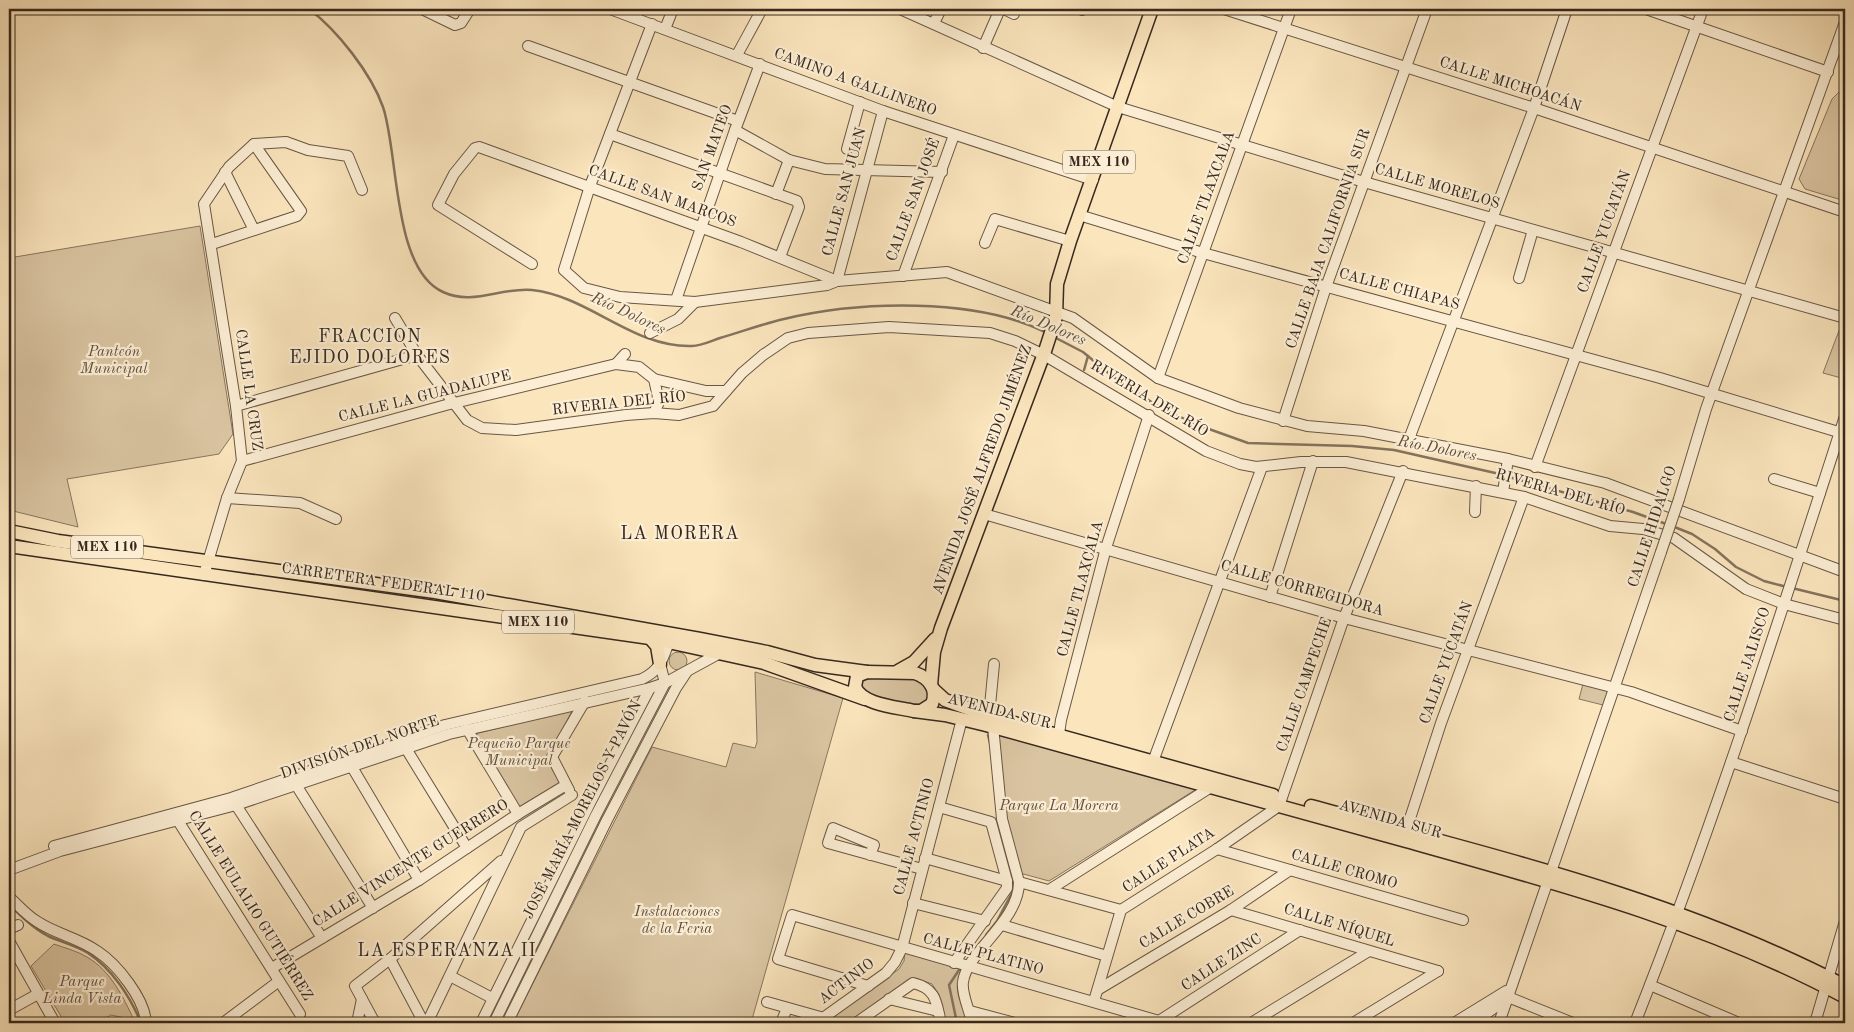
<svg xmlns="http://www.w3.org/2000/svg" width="1854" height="1032" viewBox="0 0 1854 1032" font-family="'Old Standard TT',serif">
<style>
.green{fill:#dac5a2;stroke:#887660}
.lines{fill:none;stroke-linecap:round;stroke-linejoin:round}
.stream{stroke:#84735d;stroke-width:2.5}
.minor-casing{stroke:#685746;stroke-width:12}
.major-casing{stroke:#37281e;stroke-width:15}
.minor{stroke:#fceed4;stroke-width:10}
.major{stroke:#fbe5bd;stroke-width:12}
.minor-bridge-casing{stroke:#685746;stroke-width:12;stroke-linecap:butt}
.minor-bridge{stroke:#fceed4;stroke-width:10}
.labels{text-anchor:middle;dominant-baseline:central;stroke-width:4.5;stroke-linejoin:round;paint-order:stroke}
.shield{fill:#fceed4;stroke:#726355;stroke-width:1}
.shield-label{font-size:14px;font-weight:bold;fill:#37281e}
.street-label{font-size:15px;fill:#37281e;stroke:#fceed4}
.park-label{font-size:15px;font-style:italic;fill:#604f3f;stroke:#fceed4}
.water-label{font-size:16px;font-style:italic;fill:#5e4e3e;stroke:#fceed4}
.quarter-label{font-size:18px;letter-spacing:1px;fill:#37281e;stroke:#fceed4}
</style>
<rect width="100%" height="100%" fill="#fbe5bd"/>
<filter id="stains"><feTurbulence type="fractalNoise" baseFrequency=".004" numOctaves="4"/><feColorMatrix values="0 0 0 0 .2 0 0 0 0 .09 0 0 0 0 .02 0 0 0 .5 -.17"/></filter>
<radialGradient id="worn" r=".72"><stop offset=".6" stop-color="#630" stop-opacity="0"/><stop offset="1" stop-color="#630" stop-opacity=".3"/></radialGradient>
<g class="green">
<polygon points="1839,92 1845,92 1845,201 1805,189 1799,179 1832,99"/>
<polygon points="200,226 233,434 219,454 67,479 78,527 9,510 9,258"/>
<polygon points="1843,320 1845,321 1845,379 1823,373"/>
<circle cx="678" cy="661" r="9"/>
<polygon points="755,672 843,698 751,1023 513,1023 652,747 726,767 733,743 755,748 757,742"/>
<polygon points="913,674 928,684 928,699 921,704 912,705 876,696 863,690 857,678"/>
<polygon points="1584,680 1614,688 1607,706 1579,699"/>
<polygon points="573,709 548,757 562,784 519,809 475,734"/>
<polygon points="993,726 1203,785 1049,881 1016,872 1002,819"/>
<path d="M54 944C65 948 77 951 87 957 111 971 123 997 134 1020L111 1015 106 1018 105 1023H65L31 966Z"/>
<polygon points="905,951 964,968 967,1023 946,1023 939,995 932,984 916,978 907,982 849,1023 825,1023 899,969 904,961"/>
</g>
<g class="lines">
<g class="stream">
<path d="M309 9C337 30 371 73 383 107 399 154 392 269 443 292 473 306 501 287 532 290 589 296 633 348 692 346 701 346 711 341 720 338 741 332 762 324 784 319 859 301 976 297 1047 333"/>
<polyline points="1054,337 1083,352 1112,376 1156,405 1195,424 1248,443 1352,446 1394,450 1504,475"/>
<polyline points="1084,370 1088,356"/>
<polyline points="1509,477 1633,512 1666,524"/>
<polyline points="1672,526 1692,534 1715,549 1736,567 1764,581 1787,587"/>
<polyline points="1792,588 1845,601"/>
<polyline points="988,735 990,743"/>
<polyline points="997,818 1000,830"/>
<path d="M9 904C21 916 33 928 48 936 61 942 75 945 88 953 112 969 130 996 141 1023"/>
<polyline points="986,935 997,921 1013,891"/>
<polyline points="957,1023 949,985 961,967"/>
</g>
<defs>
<g id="minor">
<polyline points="422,9 455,25 461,23 470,9"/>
<polyline points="610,9 883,111 1093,180"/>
<polyline points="900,9 1118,107 1364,182 1845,318"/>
<polyline points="1004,9 1014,14"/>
<polyline points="1080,9 1082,10"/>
<polyline points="1224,9 1534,108 1845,212"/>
<polyline points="1646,9 1828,72"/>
<polyline points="934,23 941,9"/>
<polyline points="652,24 590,186 564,270 584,288 620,297 695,302 827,285 837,281 947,272 1073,318 1158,378 1239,408 1307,426 1364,431 1508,459 1605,483 1845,572"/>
<polyline points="665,29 673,9"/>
<polyline points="528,46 738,121"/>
<polyline points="983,48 1000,9"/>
<polyline points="737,55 762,9"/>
<polyline points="735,130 789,160 825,169 942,172"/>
<polyline points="610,134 797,201 799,207 780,257"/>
<polyline points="847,149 860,102"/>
<polyline points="225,172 254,230"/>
<polyline points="776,194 789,160"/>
<polyline points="1079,215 1203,253 1660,378 1845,434"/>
<polyline points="985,243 995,219 1070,241"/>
<polyline points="212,244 297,216 301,211 254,144"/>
<polyline points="532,264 438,205 454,174 475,148 479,147 741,242 837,281"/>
<polyline points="903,276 954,135"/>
<polyline points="1519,278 1533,230"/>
<polyline points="837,281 883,111"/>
<polyline points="676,300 735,130 760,64"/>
<polyline points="395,318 417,355 467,420 482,428 516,430 626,415 654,413 679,415 713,406 742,373 763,355 788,338 808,333 889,327 990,333 1015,341 1044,355 1206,451 1240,464 1256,467 1301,462 1346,462 1524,497 1610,526 1643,529 1674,538 1746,589 1784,604 1845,620"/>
<polyline points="650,333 678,319 695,302"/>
<polyline points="616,364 625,354"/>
<polyline points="1158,378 1291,9"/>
<polyline points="654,379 706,391 726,391"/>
<polyline points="236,406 417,355"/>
<polyline points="1283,421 1326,287 1427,9"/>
<polyline points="1409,439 1534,108 1567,9"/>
<polyline points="242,461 446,405 616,364 639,367 654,379 659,402 654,413"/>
<polyline points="1535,467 1703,9"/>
<polyline points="1774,479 1820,493"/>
<polyline points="1503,492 1508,459"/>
<polyline points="227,498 300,503 336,519"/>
<polyline points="1679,499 1706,409 1845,22"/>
<polyline points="1475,512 1476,486"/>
<polyline points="984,514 1344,618 1631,692 1742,731"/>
<polyline points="204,575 227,498 242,461 236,406 204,204 229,167 254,144 286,142 308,150 348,156 362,190"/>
<polyline points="1270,597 1313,461"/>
<polyline points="989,716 994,664"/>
<polyline points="467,729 518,814"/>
<polyline points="1058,741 1061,720 1106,548 1149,415"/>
<polyline points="402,742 467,848"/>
<polyline points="1731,762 1845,799"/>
<polyline points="352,767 419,880"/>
<polyline points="1151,767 1262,467"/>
<polyline points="293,780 373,908"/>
<polyline points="569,790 552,757 585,701"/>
<polyline points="236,805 322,938"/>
<polyline points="939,807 991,822 1007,881 1007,888 954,963"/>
<polyline points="175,816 300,1014"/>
<polyline points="1404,837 1441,723 1524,497"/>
<path d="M54 846 231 798 445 725 642 679C660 670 662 661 669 642"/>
<polyline points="1217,849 1463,920"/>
<polyline points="870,855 874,845 833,828 828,843 922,869"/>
<polyline points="925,858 1007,881"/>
<polyline points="9,870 60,851 236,805 449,734 650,688 665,683 720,653"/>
<polyline points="1019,882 1121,910"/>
<polyline points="1049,890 1211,787"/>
<path d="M9 897C18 905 27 916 38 922 56 934 79 938 97 951 117 964 145 999 146 1023"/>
<polyline points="913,903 985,921"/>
<polyline points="1231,910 1438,971"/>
<polyline points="1002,925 1107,956"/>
<polyline points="9,929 18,925"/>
<polyline points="9,941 55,1023"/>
<polyline points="390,959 424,1023"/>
<polyline points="272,968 419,880 518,814 566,785"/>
<polyline points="450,976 492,998"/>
<polyline points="1650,985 1739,1023"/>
<polyline points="868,986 778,959 792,915 1166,1023"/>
<polyline points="1099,989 1231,910 1290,870"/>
<polyline points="1503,995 1573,1023"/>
<polyline points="889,999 938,1011"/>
<polyline points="1094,1001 1121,910 1217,849 1279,806 1344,618 1403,471"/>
<polyline points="767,1002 824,1018"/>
<polyline points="9,1010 38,994"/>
<polyline points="970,1011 1015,1023"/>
<polyline points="1159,1021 1300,930"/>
<polyline points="223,1023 279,981"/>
<polyline points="357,1023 362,999"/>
<polyline points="375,1023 355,986 390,959 501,861"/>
<polyline points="427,1023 521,827 572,795"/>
<polyline points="481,1023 590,803 650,688"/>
<polyline points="494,1023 596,815 665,683 660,664"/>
<polyline points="507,1023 607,820 676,688 686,673"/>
<polyline points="781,1023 787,1008"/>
<polyline points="816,1023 886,973 895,962 902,948 962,719"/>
<path d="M856 1023 913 983C937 989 936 1002 941 1023"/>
<path d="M972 1023C970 1011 961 993 963 982 967 951 1019 922 1019 882L1002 819 993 726"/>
<polyline points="1251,1023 1369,951"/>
<polyline points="1353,1023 1438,971"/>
<polyline points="1454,1023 1506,991"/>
<polyline points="1473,1023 1507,999"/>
<polyline points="1499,1023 1661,552"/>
<path d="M1635 1023C1714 824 1779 620 1845 416"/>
<polyline points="1815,1023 1845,921"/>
</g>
<g id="major">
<polyline points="9,531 58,541 435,592 700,639 767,652 815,665 867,672"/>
<polyline points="9,546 650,638 764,663 865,699"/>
<polyline points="650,638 657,646 660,664"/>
<polyline points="898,671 914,662 935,639"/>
<path d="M867 672 915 673C929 678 938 689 932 704L921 711H914C897 707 862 705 855 687L857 676Z"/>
<polyline points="931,685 934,652 941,628 1045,351 1056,317 1057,284 1070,241 1152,9"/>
<polyline points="934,690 945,700 989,716 1273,795"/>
<path d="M914 711 945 715 986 725C1126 764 1266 803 1406 841 1556 883 1707 923 1845 997"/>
<path d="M1311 806C1493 856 1678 899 1845 986"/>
</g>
</defs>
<use href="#minor" class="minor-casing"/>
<use href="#major" class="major-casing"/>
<use href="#minor" class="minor"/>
<use href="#major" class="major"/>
<defs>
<polyline id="minor-bridge" points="1661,552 1679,499"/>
</defs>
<use href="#minor-bridge" class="minor-bridge-casing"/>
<use href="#minor-bridge" class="minor-bridge"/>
</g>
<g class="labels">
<g class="shield">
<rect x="1063" y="150.5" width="72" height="23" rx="4"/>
<rect x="71" y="535.5" width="72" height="23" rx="4"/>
<rect x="502" y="610.5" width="72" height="23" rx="4"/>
</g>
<g class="shield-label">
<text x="1099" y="162">MEX 110</text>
<text x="107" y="547">MEX 110</text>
<text x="538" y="622">MEX 110</text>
</g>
<g class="street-label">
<text transform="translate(855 83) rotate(20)">CAMINO A GALLINERO</text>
<text transform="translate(1510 85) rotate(18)">CALLE MICHOACÁN</text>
<text transform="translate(713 148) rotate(-70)">SAN MATEO</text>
<text transform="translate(1437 187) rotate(16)">CALLE MORELOS</text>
<text transform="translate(845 192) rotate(-75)">CALLE SAN JUAN</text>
<text transform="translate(662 197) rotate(20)">CALLE SAN MARCOS</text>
<text transform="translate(1207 198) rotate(-70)">CALLE TLAXCALA</text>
<text transform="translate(914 200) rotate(-70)">CALLE SAN JOSÉ</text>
<text transform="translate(1605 232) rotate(-70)">CALLE YUCATÁN</text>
<text transform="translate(1329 239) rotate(-71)">CALLE BAJA CALIFORNIA SUR</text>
<text transform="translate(1399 290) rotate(15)">CALLE CHIAPAS</text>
<text transform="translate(248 390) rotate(82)">CALLE LA CRUZ</text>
<text transform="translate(425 397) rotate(-14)">CALLE LA GUADALUPE</text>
<text transform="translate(1149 399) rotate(31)">RIVERIA DEL RÍO</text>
<text transform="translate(619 404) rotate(-6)">RIVERIA DEL RÍO</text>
<text transform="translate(983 470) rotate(-70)">AVENIDA JOSÉ ALFREDO JIMÉNEZ</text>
<text transform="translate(1560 493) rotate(16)">RIVERIA DEL RÍO</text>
<text transform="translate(1653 527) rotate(-72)">CALLE HIDALGO</text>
<text transform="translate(383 583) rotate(8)">CARRETERA FEDERAL 110</text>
<text transform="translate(1081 589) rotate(-75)">CALLE TLAXCALA</text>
<text transform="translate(1302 589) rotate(16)">CALLE CORREGIDORA</text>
<text transform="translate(1447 663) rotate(-70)">CALLE YUCATÁN</text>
<text transform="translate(1748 665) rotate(-72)">CALLE JALISCO</text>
<text transform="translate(1305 685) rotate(-71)">CALLE CAMPECHE</text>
<text transform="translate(999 712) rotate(14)">AVENIDA SUR</text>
<text transform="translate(360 748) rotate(-19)">DIVISIÓN DEL NORTE</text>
<text transform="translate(583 810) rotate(-63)">JOSÉ MARÍA MORELOS Y PAVÓN</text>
<text transform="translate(1390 820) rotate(16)">AVENIDA SUR</text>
<text transform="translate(915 837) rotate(-75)">CALLE ACTINIO</text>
<text transform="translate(1169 861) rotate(-33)">CALLE PLATA</text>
<text transform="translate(411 864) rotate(-32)">CALLE VINCENTE GUERRERO</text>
<text transform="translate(1344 870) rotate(16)">CALLE CROMO</text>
<text transform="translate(250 906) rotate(58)">CALLE EULALIO GUTIÉRREZ</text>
<text transform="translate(1187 918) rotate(-31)">CALLE COBRE</text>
<text transform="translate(1339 926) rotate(17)">CALLE NÍQUEL</text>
<text transform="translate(983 955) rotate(15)">CALLE PLATINO</text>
<text transform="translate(1222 963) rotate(-33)">CALLE ZINC</text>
<text transform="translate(847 982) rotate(-37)">ACTINIO</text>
</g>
<g class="park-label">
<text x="114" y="352">Panteón<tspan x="114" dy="17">Municipal</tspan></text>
<text x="519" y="744">Pequeño Parque<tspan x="519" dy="17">Municipal</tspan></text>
<text x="1059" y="806">Parque La Morera</text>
<text x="677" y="912">Instalaciones<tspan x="677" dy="17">de la Feria</tspan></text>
<text x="82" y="982">Parque<tspan x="82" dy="17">Linda Vista</tspan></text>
</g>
<g class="water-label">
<text transform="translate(628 314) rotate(25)">Río Dolores</text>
<text transform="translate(1048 326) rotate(23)">Río Dolores</text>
<text transform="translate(1437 449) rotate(11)">Río Dolores</text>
</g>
<g class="quarter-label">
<text x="370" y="337">FRACCION<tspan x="370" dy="21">EJIDO DOLORES</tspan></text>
<text x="680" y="534">LA MORERA</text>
<text x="447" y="951">LA ESPERANZA II</text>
</g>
</g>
<rect width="1854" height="1032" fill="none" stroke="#fbe5bd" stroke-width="30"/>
<rect x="10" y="10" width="1834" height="1012" fill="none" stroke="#37281e" stroke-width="2.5"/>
<rect x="15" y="15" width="1824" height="1002" fill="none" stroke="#37281e"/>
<rect width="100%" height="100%" filter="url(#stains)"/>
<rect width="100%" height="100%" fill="url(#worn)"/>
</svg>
